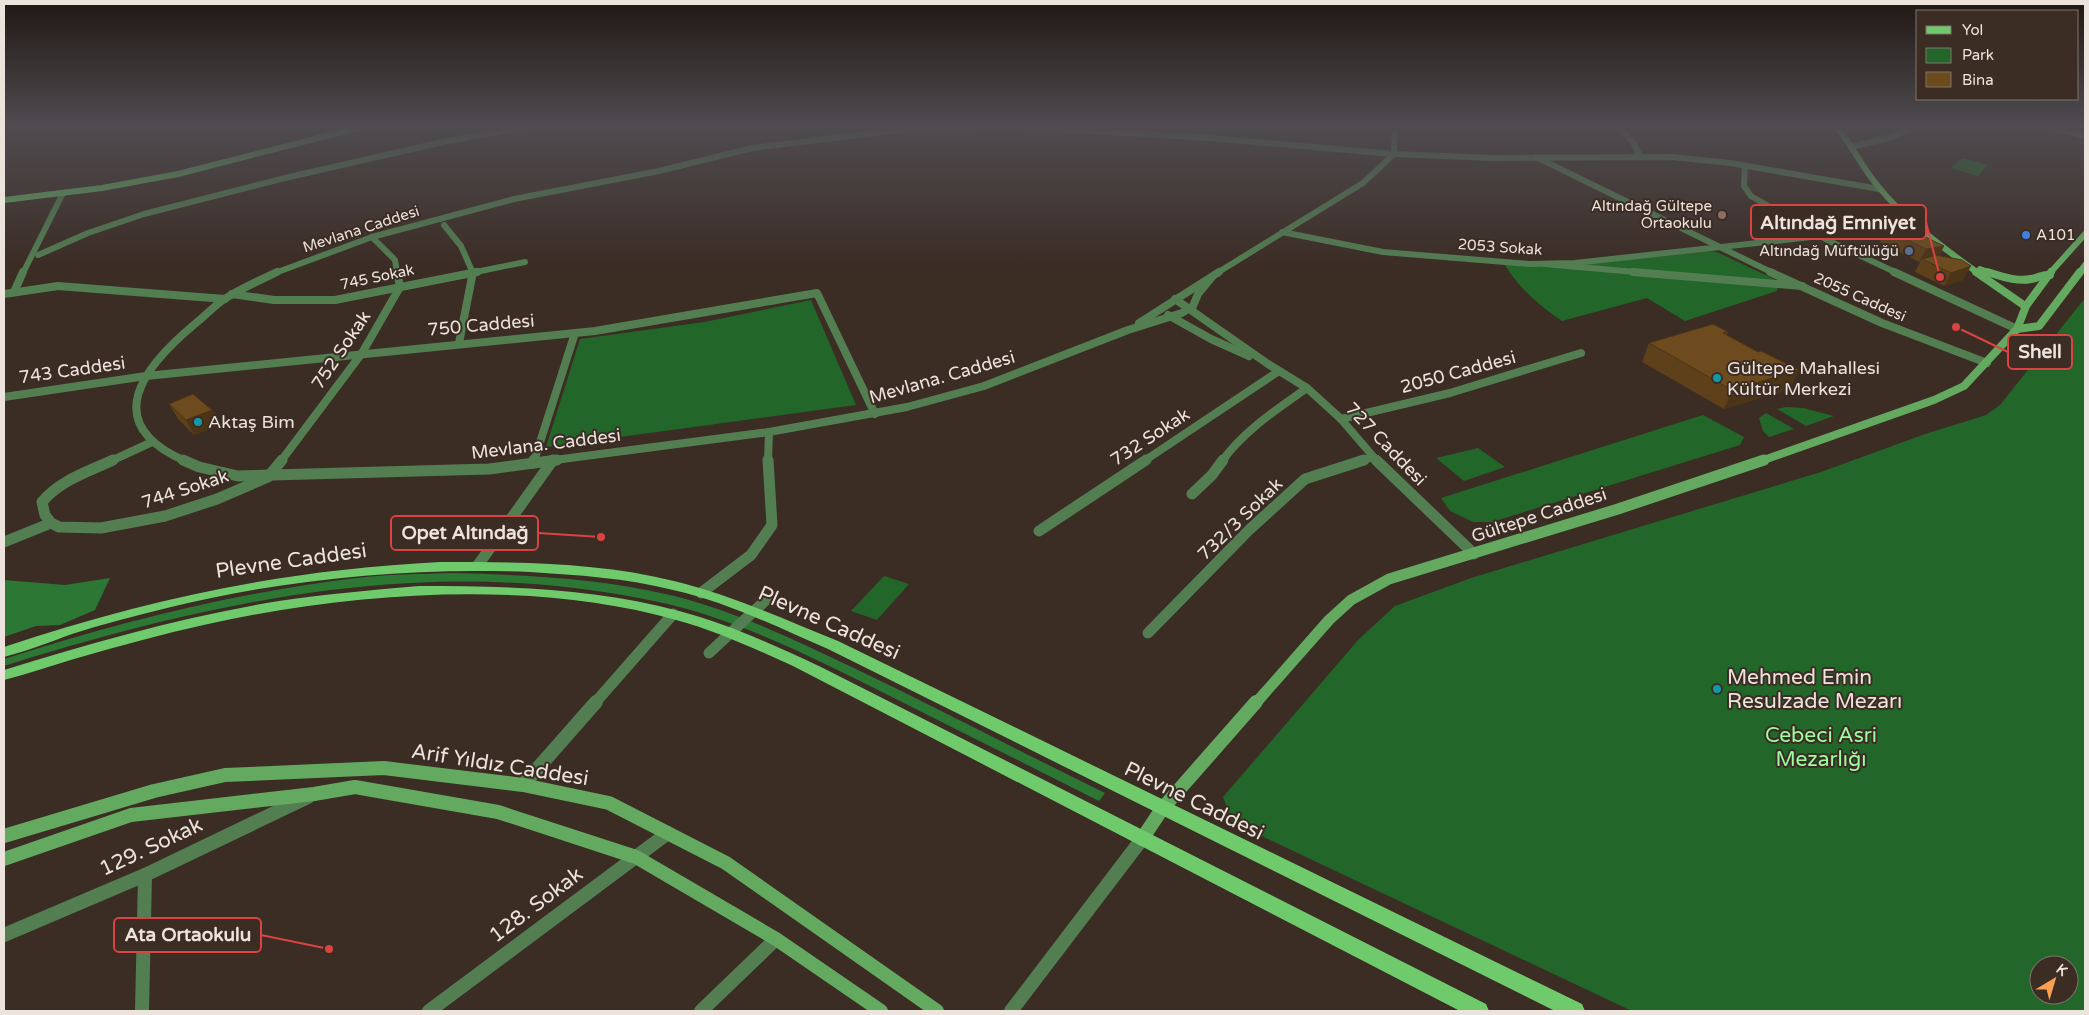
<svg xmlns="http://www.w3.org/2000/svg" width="2089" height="1015" viewBox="0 0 2089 1015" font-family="'Varela Round',sans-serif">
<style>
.green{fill:#226629;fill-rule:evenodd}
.forest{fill:#2d7735}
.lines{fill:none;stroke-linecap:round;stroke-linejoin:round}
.pedestrian-far2{stroke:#537e51;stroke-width:6}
.pedestrian-far1{stroke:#537e51;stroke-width:8}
.pedestrian{stroke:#537e51;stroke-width:11}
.minor-far3{stroke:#537e51;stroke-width:6}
.minor-far2{stroke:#537e51;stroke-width:8}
.minor-far1{stroke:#537e51;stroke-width:11}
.minor{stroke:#537e51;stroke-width:14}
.tertiary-far3{stroke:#537e51;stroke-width:6}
.tertiary-far2{stroke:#537e51;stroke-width:8}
.tertiary-far1{stroke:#537e51;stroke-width:11}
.tertiary{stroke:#537e51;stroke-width:14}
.secondary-far3{stroke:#63a960;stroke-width:6}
.secondary-far2{stroke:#63a960;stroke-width:8}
.secondary-far1{stroke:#63a960;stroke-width:11}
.secondary{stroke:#63a960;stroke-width:14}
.primary{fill:#6fca6c;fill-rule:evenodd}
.wall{fill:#5e401b}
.shaded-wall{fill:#4c3416}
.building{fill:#6d4b1f;stroke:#4c3416}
.education-dot{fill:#8d6e63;stroke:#3b2c24;stroke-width:2}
.shop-dot{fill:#3f7fe0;stroke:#3b2c24;stroke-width:2}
.service-dot{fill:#5c6f8a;stroke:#3b2c24;stroke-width:2}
.culture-dot{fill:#0f9aa8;stroke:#3b2c24;stroke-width:2}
.labels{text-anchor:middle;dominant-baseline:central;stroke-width:4;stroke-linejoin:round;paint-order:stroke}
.far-poi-label{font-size:15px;fill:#ede3dd;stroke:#3b2c24;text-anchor:end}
.far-street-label{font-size:15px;fill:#ede3dd;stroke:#3b2c24}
.street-label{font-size:18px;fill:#ede3dd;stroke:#3b2c24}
.poi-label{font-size:18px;fill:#ede3dd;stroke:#3b2c24;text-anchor:start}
.near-street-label{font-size:21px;fill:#ede3dd;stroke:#3b2c24}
.near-poi-label{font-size:21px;fill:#ede3dd;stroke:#3b2c24;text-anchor:start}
.near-park-label{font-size:21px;fill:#9bfca0;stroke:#3b2c24}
.leader{fill:none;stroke:#d94443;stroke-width:2}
.callout-dot{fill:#d94443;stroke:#3b2c24;stroke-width:2}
.callout{fill:#3b2c24;stroke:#d94443;stroke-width:2}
.callout-label{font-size:19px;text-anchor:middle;font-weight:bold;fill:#ede3dd}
</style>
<rect width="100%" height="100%" fill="#3b2c24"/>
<g class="green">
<polygon points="1962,158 1988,165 1978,176 1951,168"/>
<path d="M1711 251 1719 253 1774 279 1779 284 1777 291 1685 321 1647 298 1562 321C1539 306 1519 288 1505 265L1567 266Z"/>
<path d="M2085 298V1011H1632L1232 822 1223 797 1359 639 1395 606 1471 578 1821 472 1925 434 1986 415 2000 405ZM2039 965H2069V995H2039Z"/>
<polygon points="811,300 856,405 546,447 580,339 704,322"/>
<polygon points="1786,407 1803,408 1834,416 1806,426 1777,409"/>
<polygon points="1766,413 1794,429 1769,437 1763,431 1759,418"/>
<polygon points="1703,415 1744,437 1740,445 1492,522 1473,522 1450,511 1441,498"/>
<polygon points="1478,448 1505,467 1464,481 1436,458"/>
<polygon points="884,576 909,584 877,620 851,611"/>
</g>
<g class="forest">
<path d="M452 573C525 575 599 578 670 595 736 611 797 641 858 670 941 710 1023 753 1105 793L1099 801C1030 766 961 732 892 697 832 667 771 636 707 615 662 600 614 593 566 587 374 566 186 609 4 666V659C122 621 242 591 365 577 394 574 423 574 452 573Z"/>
<polygon points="110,578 95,610 60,625 36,626 4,637 4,580 65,585"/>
</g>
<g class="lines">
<polyline class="pedestrian-far2" points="1544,264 1647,273"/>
<polyline class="pedestrian-far1" points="1633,272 1802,286"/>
<polyline class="pedestrian" points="709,653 767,599"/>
<g class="minor-far3">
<polyline points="1618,126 1633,142 1640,156"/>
<polyline points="2044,126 2085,136"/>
<polyline points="1851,147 1892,137 1915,126"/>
<polyline points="1536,157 1773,273"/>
<polyline points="1745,166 1744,186 1751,196 1827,240 1897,273"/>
<polyline points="444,225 461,246 473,273"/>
<polyline points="1282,232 1383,252 1529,264 1575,263 1820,236"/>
<polyline points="372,237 395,260 397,273"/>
<polyline points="38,255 88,233 144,214 285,178 447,141 532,126"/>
<polyline points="471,273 525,262"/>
</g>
<g class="minor-far2">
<polyline points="1770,272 1882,323 1987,363"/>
<polyline points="1894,272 2017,329"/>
<polyline points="232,294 274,300 335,300 477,272"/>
<polyline points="459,343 473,272"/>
<polyline points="4,397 146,376 595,331 817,293 875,414"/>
<polyline points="1341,419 1450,393 1581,353"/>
<polyline points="111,461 152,442"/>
<polyline points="281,461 362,353 400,287 397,272"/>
<polyline points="534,461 575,333"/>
<polyline points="1144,461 1279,371"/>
<path d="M1222 461C1245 430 1276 410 1307 388"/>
<polyline points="1360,461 1373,457"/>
</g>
<g class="minor-far1">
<path d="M113 460C88 472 60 480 42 502L45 515 51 523 59 527 101 528 165 516 217 499 268 477 282 460"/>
<polyline points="533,463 534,460"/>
<polyline points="1192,494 1212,475 1223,460"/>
<polyline points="1039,531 1146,460"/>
<polyline points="4,542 51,523"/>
<polyline points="478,565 553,460"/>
<polyline points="1148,633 1249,530 1305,479 1364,460"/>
<polyline points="594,704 673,614"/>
</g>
<g class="minor">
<polyline points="523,785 596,702"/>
<polyline points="4,935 145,875 308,797"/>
<polyline points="142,1011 145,875"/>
<polyline points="429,1011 668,833"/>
<polyline points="701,1011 776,939"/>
</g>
<g class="tertiary-far3">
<polyline points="23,273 63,193"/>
<polyline points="275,273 372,237 514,199 659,171 752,148 908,129 1009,126 1209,138 1394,154 1493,158 1672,157 1730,163 1879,189"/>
<polyline points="1217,273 1363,183 1394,154 1395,126"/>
</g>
<g class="tertiary-far2">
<polyline points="14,292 23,272"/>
<polyline points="4,294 58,286 225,299"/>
<polyline points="1175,299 1268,364 1307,388 1341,419 1377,461"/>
<polyline points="1168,315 1211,339 1249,356"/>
<polyline points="1139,323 1219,272"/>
<path d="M185 461C98 423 144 366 196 323 206 315 215 305 226 298 242 288 260 280 277 272"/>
<polyline points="547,461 769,432 907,407 984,386 1128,330 1182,313 1193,306 1198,294 1212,277"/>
<polyline points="768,461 769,432"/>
</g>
<g class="tertiary-far1">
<polyline points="183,460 199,467 238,476 489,469 557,460"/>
<polyline points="1376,460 1474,554"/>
<polyline points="701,593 751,555 772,525 768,460"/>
</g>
<polyline class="tertiary" points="1011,1011 1142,839"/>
<g class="secondary-far3">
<path d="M1835 126C1852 144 1861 166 1877 185 1905 220 1942 247 1978 273"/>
<polyline points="4,200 102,188 178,174 365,126"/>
<polyline points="1980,269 1990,273"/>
<polyline points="2050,273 2085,234"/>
<polyline points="2079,273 2085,265"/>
</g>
<g class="secondary-far2">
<polyline points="1976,272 2025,306"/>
<path d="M1987 272C2001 276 2016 282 2031 279 2038 278 2042 274 2050 275"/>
<polyline points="2017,329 2026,306 2051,272"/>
<polyline points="1761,461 1934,400 1964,386 2017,329 2039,326 2080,272"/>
</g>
<polyline class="secondary-far1" points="1255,704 1329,620 1351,600 1389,579 1618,509 1764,460"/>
<g class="secondary">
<polyline points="4,836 154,791 225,775 384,768 523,785 609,803 726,863 937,1011"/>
<polyline points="1142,839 1162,809 1256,702"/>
<polyline points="4,859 131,815 314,794 355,787 498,812 636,857 776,939 881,1011"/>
</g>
<g class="primary">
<path d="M440 562C518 562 598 562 674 581 731 595 784 619 838 641L1582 1004 1585 1011H1555L828 649C777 627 727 602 673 590 626 578 577 575 530 572 408 567 285 579 167 608 135 616 103 624 72 634 50 642 27 651 4 657V647C151 598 284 570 440 562Z"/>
<path d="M419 586C506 586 594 588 679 611 729 624 776 646 823 668L1486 1004 1489 1011H1460L793 666C755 649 717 631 676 620 533 579 352 592 208 624 163 634 118 646 74 659 50 666 27 674 4 680V670C94 642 186 616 279 601 326 594 372 590 419 586Z"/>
</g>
</g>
<g class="wall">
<polygon points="2064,126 2085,126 2085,131"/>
<polygon points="1886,229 1944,246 1939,256 1963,280 1944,286 1915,272 1920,262 1919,262 1880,242"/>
<polygon points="1728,332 1727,335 1790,389 1724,409 1642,362 1649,343"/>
<polygon points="169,404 212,410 220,425 194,435 178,419"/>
</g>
<g class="shaded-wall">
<polygon points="1944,246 1937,259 1922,259 1920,262 1919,262 1926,249"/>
<polygon points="1971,266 1963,280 1944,286 1951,273"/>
<polygon points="1799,370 1790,389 1724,409 1732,390"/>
<polygon points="212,410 220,425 194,435 186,420"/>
</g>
<g class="building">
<polygon points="1905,227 1944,246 1926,249 1886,229"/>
<polygon points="1936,255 1962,260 1971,266 1951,273 1922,259"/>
<polygon points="1713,324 1728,332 1723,333 1758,352 1761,351 1799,370 1732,390 1649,343"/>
<polygon points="193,394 212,410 186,420 169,404"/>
</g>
<linearGradient id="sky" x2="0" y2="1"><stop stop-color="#201814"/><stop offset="0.47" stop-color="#4f4b50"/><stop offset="1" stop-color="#4f4b50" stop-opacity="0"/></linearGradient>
<rect width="2089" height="268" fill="url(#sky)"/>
<circle class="education-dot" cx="1722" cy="215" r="5"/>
<circle class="shop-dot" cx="2026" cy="235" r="5"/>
<circle class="service-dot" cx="1909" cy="251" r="5"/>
<g class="culture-dot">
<circle cx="1717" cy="378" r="5"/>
<circle cx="198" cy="422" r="5"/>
<circle cx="1717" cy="689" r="5"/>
</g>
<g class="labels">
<g class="far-poi-label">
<text x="1712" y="206">Altındağ Gültepe<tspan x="1712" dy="17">Ortaokulu</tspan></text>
<text x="2036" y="235" text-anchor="start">A101</text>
<text x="1899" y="251">Altındağ Müftülüğü</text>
</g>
<g class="far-street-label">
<text transform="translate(361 229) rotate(-18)">Mevlana Caddesi</text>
<text transform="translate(1500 247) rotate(4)">2053 Sokak</text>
<text transform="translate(377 277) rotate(-12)">745 Sokak</text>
<text transform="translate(1860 297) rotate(24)">2055 Caddesi</text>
</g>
<g class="street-label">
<text transform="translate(481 325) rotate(-5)">750 Caddesi</text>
<text transform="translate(341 350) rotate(-56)">752 Sokak</text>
<text transform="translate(72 370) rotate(-8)">743 Caddesi</text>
<text transform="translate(1458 372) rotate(-15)">2050 Caddesi</text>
<text transform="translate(942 377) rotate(-16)">Mevlana. Caddesi</text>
<text transform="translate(1150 437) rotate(-33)">732 Sokak</text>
<text transform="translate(546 444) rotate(-7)">Mevlana. Caddesi</text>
<text transform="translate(1386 444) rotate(46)">727 Caddesi</text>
<text transform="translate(185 489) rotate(-18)">744 Sokak</text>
<text transform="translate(1539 515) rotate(-18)">Gültepe Caddesi</text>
<text transform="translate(1240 519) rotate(-44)">732/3 Sokak</text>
</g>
<g class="poi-label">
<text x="1727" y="368">Gültepe Mahallesi<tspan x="1727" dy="21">Kültür Merkezi</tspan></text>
<text x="208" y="422">Aktaş Bim</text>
</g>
<g class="near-street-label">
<text transform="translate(291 561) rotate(-8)">Plevne Caddesi</text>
<text transform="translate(829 623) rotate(24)">Plevne Caddesi</text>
<text transform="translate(500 765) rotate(9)">Arif Yıldız Caddesi</text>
<text transform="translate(1194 801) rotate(26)">Plevne Caddesi</text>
<text transform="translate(151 847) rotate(-25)">129. Sokak</text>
<text transform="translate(536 905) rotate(-37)">128. Sokak</text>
</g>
<g class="near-poi-label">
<text x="1727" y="677">Mehmed Emin<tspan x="1727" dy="24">Resulzade Mezarı</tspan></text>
</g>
<g class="near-park-label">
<text x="1821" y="735">Cebeci Asri<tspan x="1821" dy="24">Mezarlığı</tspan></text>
</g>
</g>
<path class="leader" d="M1940 277L1926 222M1956 327L2008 352M601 537L538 533M329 949L261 935"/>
<g class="callout-dot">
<circle cx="1940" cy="277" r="5"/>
<circle cx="1956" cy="327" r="5"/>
<circle cx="601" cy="537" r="5"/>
<circle cx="329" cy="949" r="5"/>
</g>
<g class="callout">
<rect x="1751" y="205" width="175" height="34" rx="5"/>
<rect x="2008" y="335" width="64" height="34" rx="5"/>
<rect x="391" y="516" width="147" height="34" rx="5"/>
<rect x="114" y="918" width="147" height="34" rx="5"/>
</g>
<g class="callout-label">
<text x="1838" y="229">Altındağ Emniyet</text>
<text x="2040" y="358">Shell</text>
<text x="465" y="539">Opet Altındağ</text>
<text x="188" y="941">Ata Ortaokulu</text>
</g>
<rect width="2089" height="1015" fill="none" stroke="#ede3dd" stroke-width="10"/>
<rect x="1916" y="10" width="162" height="90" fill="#3b2c24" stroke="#82756e"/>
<rect x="1926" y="26" width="25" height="8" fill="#6fca6c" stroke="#82756e"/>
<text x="1962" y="35" font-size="15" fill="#ede3dd">Yol</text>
<rect x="1926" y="48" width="25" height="15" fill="#226629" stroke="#82756e"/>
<text x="1962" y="60" font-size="15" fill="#ede3dd">Park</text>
<rect x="1926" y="72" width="25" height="15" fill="#6d4b1f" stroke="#82756e"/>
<text x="1962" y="85" font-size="15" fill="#ede3dd">Bina</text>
<g transform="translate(2054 980) rotate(38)"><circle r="24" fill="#3b2c24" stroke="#82756e"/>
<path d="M0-4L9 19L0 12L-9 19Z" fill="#fb9e50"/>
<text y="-8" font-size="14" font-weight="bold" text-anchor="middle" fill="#ede3dd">K</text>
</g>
</svg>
